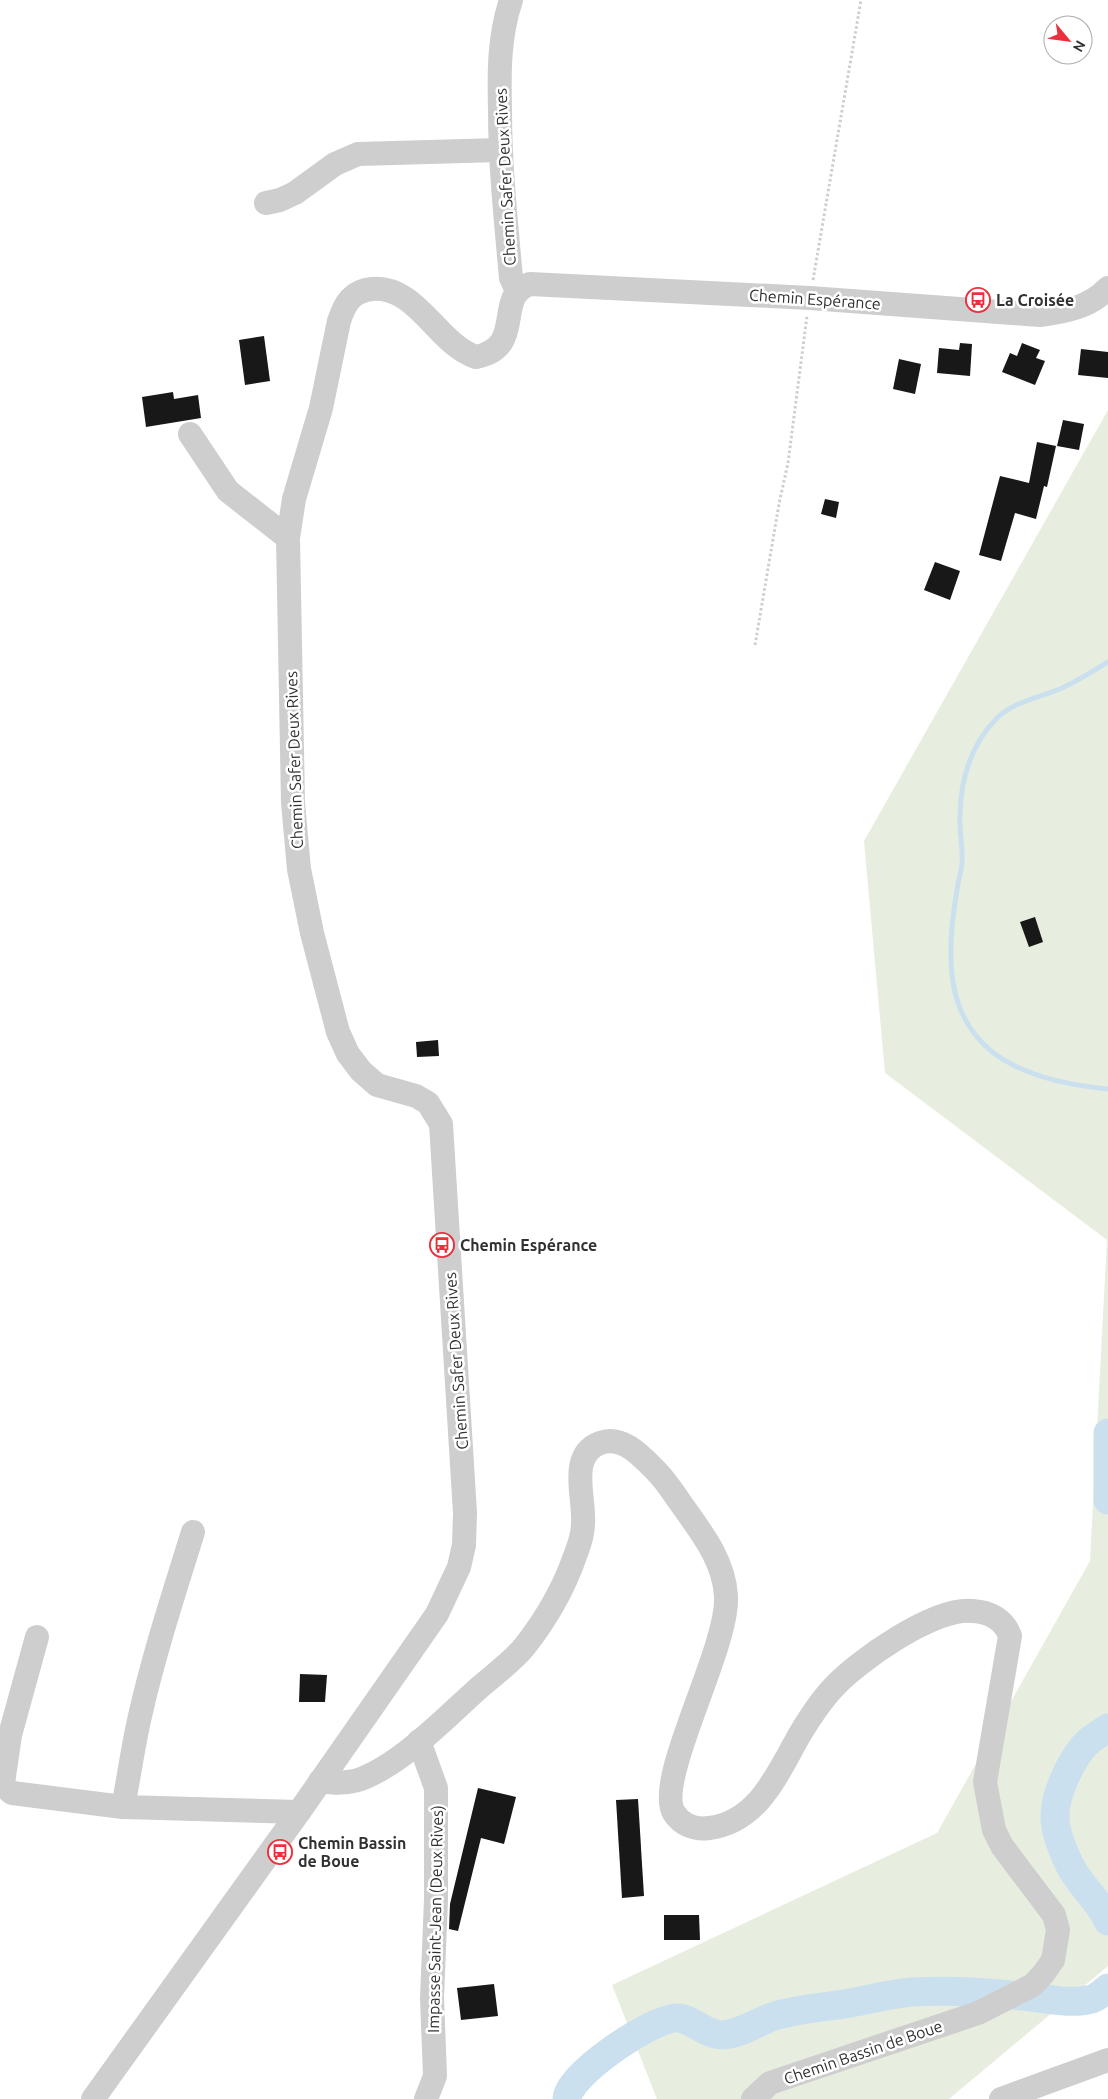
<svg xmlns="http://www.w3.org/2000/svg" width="1108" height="2099" viewBox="0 0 1108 2099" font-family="Ubuntu,sans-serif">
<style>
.green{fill:#e7eedf}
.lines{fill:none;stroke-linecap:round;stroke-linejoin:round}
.stream{stroke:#cbe0ee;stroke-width:5}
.river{stroke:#cbe0ee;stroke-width:29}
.building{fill:#181818}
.path{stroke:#cecece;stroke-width:3;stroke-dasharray:2.5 2.5;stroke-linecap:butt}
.minor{stroke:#cecece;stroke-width:24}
.labels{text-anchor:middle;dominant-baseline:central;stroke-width:5;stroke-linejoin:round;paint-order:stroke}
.street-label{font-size:16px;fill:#313131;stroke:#fff}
.poi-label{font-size:16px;font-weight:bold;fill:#313131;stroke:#fff;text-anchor:start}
</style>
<rect width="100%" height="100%" fill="#fff"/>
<polygon class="green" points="1108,410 1108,1966 949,2099 657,2099 612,1985 937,1833 1090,1561 1107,1240 885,1073 864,841"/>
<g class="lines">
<path class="stream" d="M1108 662C1093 671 1078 681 1062 688 1041 697 1013 702 997 718 971 744 961 779 960 814 959 831 963 847 962 864 961 872 958 881 957 890 954 908 951 928 951 946 947 1050 1017 1080 1108 1089"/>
<g class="river">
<polyline points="1108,1433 1108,1500"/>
<path d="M1108 1728C1102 1732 1095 1736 1089 1741 1072 1756 1055 1794 1055 1816 1054 1832 1068 1865 1077 1877 1087 1892 1101 1904 1108 1921"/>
<path d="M567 2099C567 2075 656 2015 679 2018 694 2020 705 2034 721 2035 741 2035 759 2020 778 2015 800 2009 822 2007 845 2004 867 2000 889 1994 912 1992 948 1990 985 1992 1021 1996 1045 1998 1069 2005 1092 1999 1098 1997 1103 1992 1108 1988"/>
</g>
</g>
<g class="building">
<polygon points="264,336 270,381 245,385 239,340"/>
<polygon points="960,343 972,344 970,376 937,373 939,348 959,350"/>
<polygon points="1022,343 1040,350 1036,358 1045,361 1035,385 1002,372 1010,353 1017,356"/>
<polygon points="1081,349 1108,352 1108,378 1078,375"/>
<polygon points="899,359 921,364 915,394 893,389"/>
<polygon points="173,392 174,399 198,395 201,418 146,427 142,397"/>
<polygon points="1063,420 1084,424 1079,450 1057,446"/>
<polygon points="1037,442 1056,446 1047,487 1044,486 1036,519 1015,513 1001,561 979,555 1000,476 1029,483"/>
<polygon points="825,499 839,502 836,518 821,514"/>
<polygon points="935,562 960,571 950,600 924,590"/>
<polygon points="1035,917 1043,942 1029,947 1020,922"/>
<polygon points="438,1040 439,1056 417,1057 416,1042"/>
<polygon points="300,1674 327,1675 325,1702 299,1702"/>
<polygon points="478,1788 516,1797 504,1844 481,1838 458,1931 449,1929 450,1904"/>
<polygon points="638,1799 644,1896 622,1898 616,1800"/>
<polygon points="664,1915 699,1915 700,1940 664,1940"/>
<polygon points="494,1984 498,2016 461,2020 457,1988"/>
</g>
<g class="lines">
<g class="path">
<polyline points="813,280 861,0"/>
<polyline points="755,645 779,504 788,463 807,316"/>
</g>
<g class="minor">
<path d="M511 0C499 36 499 72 500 110 500 166 506 222 511 278L517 291"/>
<polyline points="266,203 280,200 295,193 335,164 358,154 500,150"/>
<polyline points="190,434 228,491 288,538"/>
<polyline points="37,1637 10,1735 3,1783 6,1788 12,1793 123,1807 299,1812"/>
<polyline points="419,1741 436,1788 436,1899 432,1998 435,2076 426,2099"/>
<path d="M320 1781C334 1783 347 1784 361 1779 403 1763 446 1717 480 1687 495 1674 513 1661 525 1646 546 1619 564 1588 575 1556 580 1543 584 1531 583 1516 583 1493 570 1454 600 1443 623 1434 643 1458 657 1472 667 1482 674 1494 682 1505 702 1533 724 1561 726 1596 729 1648 654 1780 674 1813 682 1825 695 1830 709 1828 759 1822 778 1772 800 1734 809 1719 820 1702 832 1689 856 1662 935 1606 973 1611 989 1612 1004 1619 1010 1636L985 1782 994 1830 1002 1846 1054 1915 1058 1930 1053 1960 1044 1973 1033 1985 978 2013 770 2083 753 2099"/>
<path d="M123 1807C129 1777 133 1746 140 1716 154 1654 174 1593 193 1532"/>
<path d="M93 2099 299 1812 437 1614 459 1567 464 1545 465 1513 441 1124 428 1103 416 1096 377 1085 361 1071 348 1054 338 1032 312 933 299 869 293 803 288 538 294 499 321 408 339 321C345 303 352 291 372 289 417 285 437 344 476 357 527 347 493 296 530 284L810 298 1040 315C1065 312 1090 307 1108 288"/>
<polyline points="1001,2099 1108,2060"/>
</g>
</g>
<defs>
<symbol id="bus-ring" viewBox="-11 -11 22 22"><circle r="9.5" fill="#fff" stroke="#eb2f3c" stroke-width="1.5"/><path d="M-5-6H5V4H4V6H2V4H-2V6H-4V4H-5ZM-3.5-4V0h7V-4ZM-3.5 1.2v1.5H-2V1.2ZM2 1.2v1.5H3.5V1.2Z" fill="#eb2f3c"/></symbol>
</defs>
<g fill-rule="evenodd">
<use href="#bus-ring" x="964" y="286" width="28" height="28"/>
<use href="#bus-ring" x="428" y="1231" width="28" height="28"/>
<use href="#bus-ring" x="266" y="1838" width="28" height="28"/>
</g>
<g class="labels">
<g class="street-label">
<text transform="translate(505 177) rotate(-93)">Chemin Safer Deux Rives</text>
<text transform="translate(815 299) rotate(4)">Chemin Espérance</text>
<text transform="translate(294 760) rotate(-92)">Chemin Safer Deux Rives</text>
<text transform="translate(456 1361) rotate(-94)">Chemin Safer Deux Rives</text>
<text transform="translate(435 1919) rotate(-89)">Impasse Saint-Jean (Deux Rives)</text>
<text transform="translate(863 2052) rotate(-19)">Chemin Bassin de Boue</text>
</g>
<g class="poi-label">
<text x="996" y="300">La Croisée</text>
<text x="460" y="1245">Chemin Espérance</text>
<text x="298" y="1843">Chemin Bassin<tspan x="298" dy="18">de Boue</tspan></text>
</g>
</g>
<g transform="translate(1068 40) rotate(119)"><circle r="24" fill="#ffffff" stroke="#adadad"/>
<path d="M0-4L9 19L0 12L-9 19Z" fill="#eb2f3c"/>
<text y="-8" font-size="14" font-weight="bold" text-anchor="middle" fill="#313131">N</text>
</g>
</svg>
